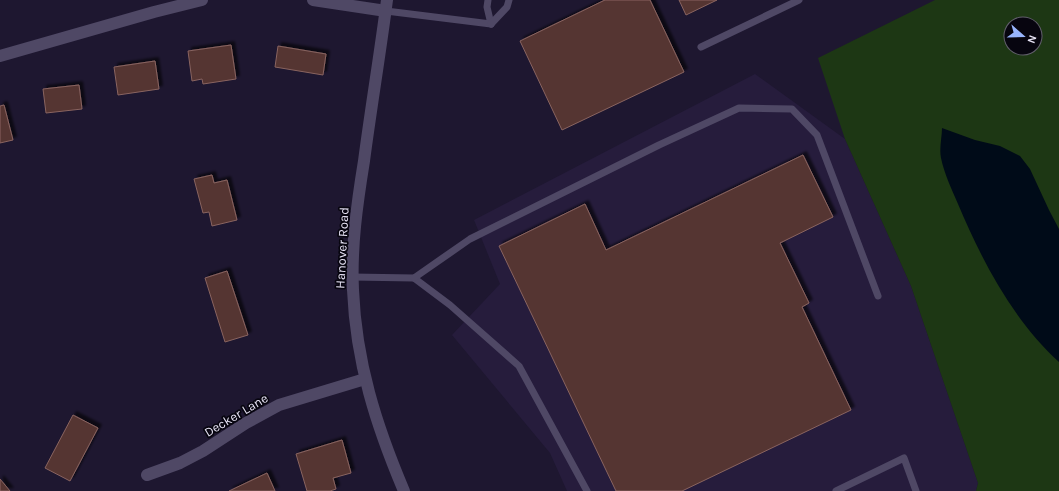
<svg xmlns="http://www.w3.org/2000/svg" width="1059" height="491" viewBox="0 0 1059 491" font-family="Karla,sans-serif">
<style>
.built{fill:#261c3c}
.green{fill:#1d3714;fill-rule:evenodd}
.water{fill:#000b18}
.building{fill:#553431;stroke:#896460;filter:url(#shadow)}
.lines{fill:none;stroke-linecap:round;stroke-linejoin:round}
.lane{stroke:#4f4865;stroke-width:7}
.street{stroke:#4f4865;stroke-width:12}
.secondary{stroke:#4f4865;stroke-width:12}
.labels{text-anchor:middle;dominant-baseline:central;stroke-width:3.5;stroke-linejoin:round;paint-order:stroke}
.street-label{font-size:13px;fill:#e8e4f6;stroke:#07050f}
</style>
<defs>
<filter id="shadow"><feDropShadow dx="3.5" dy="-3.5" stdDeviation="1" flood-color="#0009"/></filter>
</defs>
<rect width="100%" height="100%" fill="#1e1730"/>
<polygon class="built" points="755,74 845,139 911,286 978,483 976,491 567,491 550,453 452,335 500,284 474,220"/>
<path class="green" d="M935 0H1059V491H976L978 483 911 286 845 139 818 58ZM1011 24H1035V48H1011Z"/>
<path class="water" d="M942 128 975 140 1000 146 1020 156 1030 169 1049 210 1059 229V362C1013 320 982 261 958 204 952 190 944 173 941 158 939 149 942 137 942 128Z"/>
<g class="building">
<polygon points="605,0 650,0 684,72 562,130 520,41"/>
<polygon points="679,0 717,0 686,15"/>
<polygon points="231,45 236,79 203,84 202,79 192,81 188,51"/>
<polygon points="278,46 326,54 323,75 275,67"/>
<polygon points="155,61 159,89 118,95 114,67"/>
<polygon points="79,85 82,109 46,113 43,89"/>
<polygon points="4,105 13,140 0,143 0,106"/>
<polygon points="803,155 833,217 780,243 809,303 802,307 851,410 682,491 616,491 499,246 585,204 606,250"/>
<polygon points="212,175 214,183 227,180 237,220 212,226 209,212 203,213 194,179"/>
<polygon points="227,271 248,335 225,342 205,278"/>
<polygon points="73,415 98,428 70,481 45,468"/>
<polygon points="342,440 351,473 333,478 336,489 330,491 307,491 296,454"/>
<polygon points="267,473 275,491 229,491"/>
<polygon points="0,479 10,491 0,491"/>
</g>
<g class="lines">
<g class="lane">
<polyline points="488,0 487,7 491,24"/>
<polyline points="386,11 491,24"/>
<polyline points="491,24 507,7 509,0"/>
<polyline points="701,47 799,0"/>
<polyline points="352,277 414,278 450,305 519,366 587,491"/>
<polyline points="414,278 470,239 659,145 739,108 792,109 817,135 878,296"/>
<polyline points="836,491 904,458 916,491"/>
</g>
<g class="street">
<polyline points="313,0 386,11"/>
<polyline points="0,56 154,12 202,0"/>
<polyline points="147,475 180,463 203,451 246,423 279,405 365,379"/>
</g>
<path class="secondary" d="M387 0C380 54 371 108 364 161 357 204 351 247 353 290 356 362 376 425 404 491"/>
</g>
<g class="labels">
<g class="street-label">
<text transform="translate(342 248) rotate(-87)">Hanover Road</text>
<text transform="translate(236 415) rotate(-31)">Decker Lane</text>
</g>
</g>
<g transform="translate(1023 36) rotate(110)"><circle r="19" fill="#07050f" stroke="#615e6b"/>
<path d="M0-3L7 15L0 10L-7 15Z" fill="#98b5fd"/>
<text y="-6" font-size="11" font-weight="bold" text-anchor="middle" fill="#e8e4f6">N</text>
</g>
</svg>
